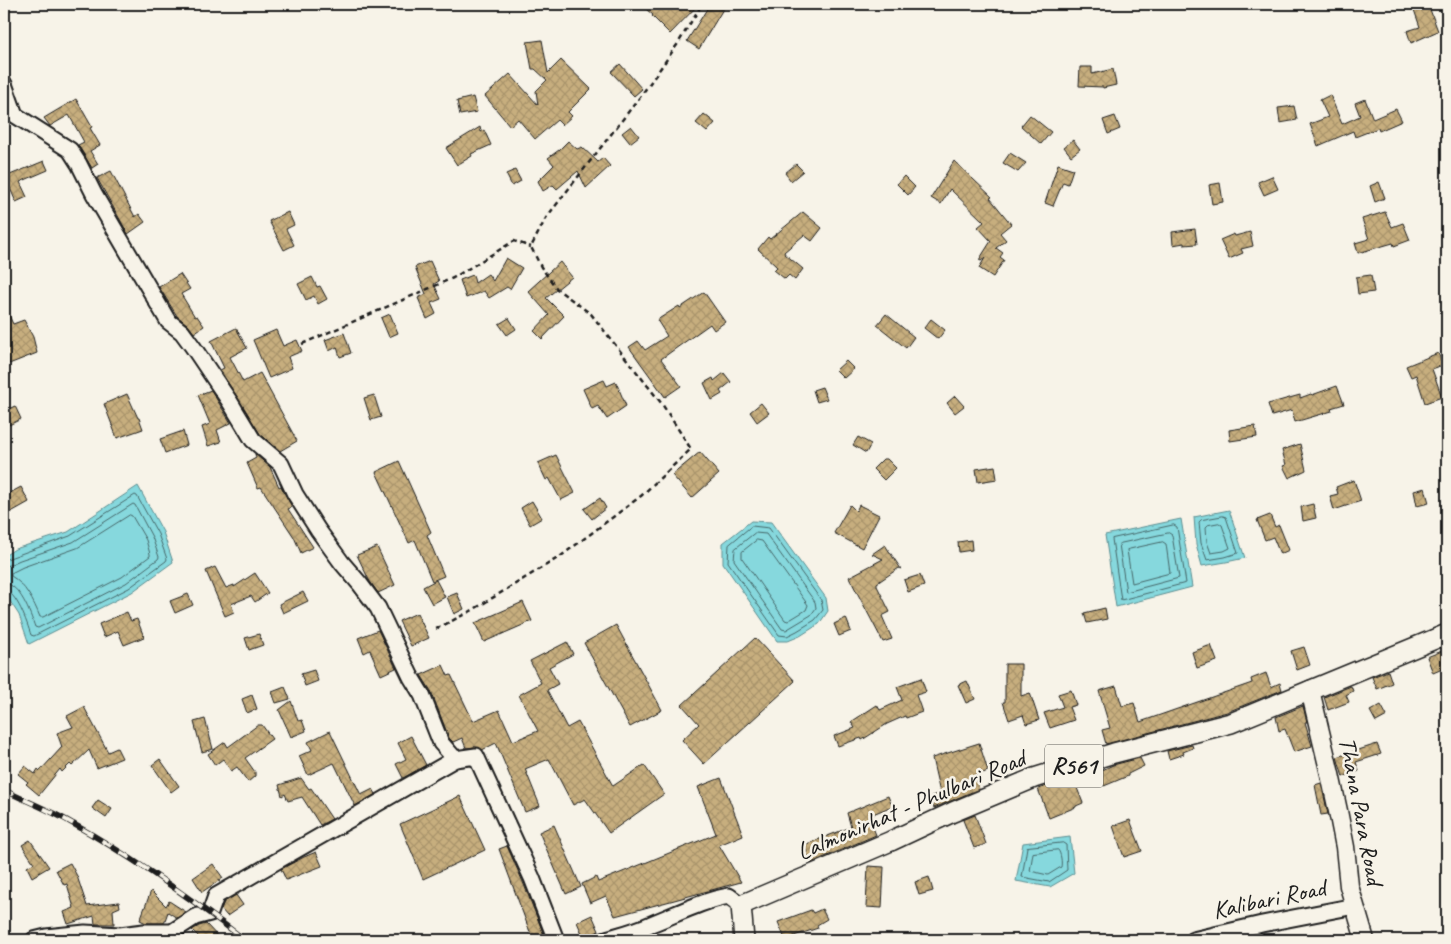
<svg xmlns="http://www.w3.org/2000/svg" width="1451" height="944" viewBox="0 0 1451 944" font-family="Caveat,sans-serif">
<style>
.water{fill:#86d8dd;stroke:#5c8d90}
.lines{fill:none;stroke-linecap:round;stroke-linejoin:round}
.shore{stroke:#466769;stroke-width:1}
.building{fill:url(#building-cross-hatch);stroke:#1c1c1c}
.tertiary-casing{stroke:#1c1c1c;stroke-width:19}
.secondary-casing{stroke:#1c1c1c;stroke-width:21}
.primary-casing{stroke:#1c1c1c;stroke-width:22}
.path{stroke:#1c1c1c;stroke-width:2.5;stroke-dasharray:5 4;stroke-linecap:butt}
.tertiary{stroke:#f7f3e8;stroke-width:15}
.secondary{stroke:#f7f3e8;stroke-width:18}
.primary{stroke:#f7f3e8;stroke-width:19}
.rail-casing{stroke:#1c1c1c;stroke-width:5.5}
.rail{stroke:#f7f3e8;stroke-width:4;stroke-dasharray:11;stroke-linecap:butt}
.labels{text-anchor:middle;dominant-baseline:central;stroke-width:5;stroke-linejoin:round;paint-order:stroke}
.shield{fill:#f7f3e8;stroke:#5e5c59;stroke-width:1}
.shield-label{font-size:24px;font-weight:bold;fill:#1c1c1c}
.street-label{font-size:25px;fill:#1c1c1c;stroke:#f7f3e8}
</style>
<defs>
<pattern id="building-cross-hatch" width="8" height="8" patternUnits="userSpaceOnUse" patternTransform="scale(1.25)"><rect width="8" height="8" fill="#c7ae7e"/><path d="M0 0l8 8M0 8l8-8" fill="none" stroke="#aa956c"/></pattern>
</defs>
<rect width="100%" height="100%" fill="#f7f3e8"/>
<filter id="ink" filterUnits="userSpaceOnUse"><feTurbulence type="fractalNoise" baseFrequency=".02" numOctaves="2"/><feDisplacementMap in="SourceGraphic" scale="10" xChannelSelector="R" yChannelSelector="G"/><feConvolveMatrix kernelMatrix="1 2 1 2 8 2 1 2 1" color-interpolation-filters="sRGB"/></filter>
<g filter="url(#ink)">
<g class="water">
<polygon points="138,486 163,532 173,562 132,592 29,644 19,615 4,592 4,556 15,549 68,532"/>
<polygon points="1229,510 1245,558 1226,562 1202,566 1196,544 1194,517"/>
<polygon points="1181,519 1192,587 1116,607 1105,535"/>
<polygon points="751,521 771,522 826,598 828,611 819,624 800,636 788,641 777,641 723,563 723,543"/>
<polygon points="1070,837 1074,873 1050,887 1016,881 1023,843"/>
</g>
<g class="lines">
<g class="shore">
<path d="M130 515 132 516 146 540 150 554V556L122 577 43 617H40C34 602 25 584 11 576V573L23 567 77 548Z"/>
<polygon points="1223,516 1226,517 1238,553 1225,557 1207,560 1201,543 1199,522 1201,520"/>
<polygon points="1219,523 1222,525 1230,548 1224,551 1211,553 1207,542 1206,527 1208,525"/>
<polygon points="1174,525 1177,527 1186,583 1121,600 1112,539"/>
<polygon points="752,526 769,528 821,600 823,610 815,620 797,631 787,636 779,635 728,562 729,545"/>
<polygon points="755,533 766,534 815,602 816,608 811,615 786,630 782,629 734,560 735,549"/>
<polygon points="1169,533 1172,535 1179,578 1126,592 1119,544"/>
<polygon points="757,540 762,541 808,605 806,610 788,621 785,620 742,558 742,552"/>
<polygon points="1163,542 1166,544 1170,573 1132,583 1127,550"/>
<path d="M4 560 70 536 135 495 137 496 158 534 167 559 166 561 129 588 34 636 31 635C27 623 17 592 4 590"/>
<path d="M4 566 9 565 20 560 73 542 133 504 135 505 152 537 159 557 158 559 126 583 38 628 35 627C30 613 20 584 4 583"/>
<polygon points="1063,843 1066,845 1067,870 1049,882 1022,877 1027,847"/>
<path d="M1058 850C1061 853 1062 863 1061 867L1048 875 1030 871 1033 853Z"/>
</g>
</g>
<g class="building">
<polygon points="640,4 699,4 670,34 652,16 653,15"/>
<polygon points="710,4 726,4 699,49 687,41"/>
<polygon points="1412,4 1428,4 1438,31 1411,43 1407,31 1420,27"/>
<polygon points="542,40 548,73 561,60 591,89 568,112 572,116 562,125 557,120 535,139 518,119 510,126 485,96 510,74 538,105 536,91 547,80 535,69 532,69 527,42"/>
<polygon points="620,64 642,89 634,96 611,72"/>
<polygon points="1080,67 1092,67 1092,74 1113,69 1116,85 1103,88 1103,87 1079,86"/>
<polygon points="1330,95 1342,124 1360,116 1355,103 1365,99 1373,119 1396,109 1402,121 1379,131 1378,128 1355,137 1353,131 1318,146 1310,124 1328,117 1320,100"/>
<polygon points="473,97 477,112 460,115 457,101"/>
<polygon points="76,99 92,127 90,128 100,145 90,151 98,164 92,168 78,145 84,142 69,115 50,126 44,118"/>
<polygon points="1294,106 1297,120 1280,123 1278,108"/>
<polygon points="704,114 715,123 707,132 696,123"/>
<polygon points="1030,115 1051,132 1041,144 1021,126"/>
<polygon points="1115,116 1120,129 1108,134 1103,120"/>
<polygon points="631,126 639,136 630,143 622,133"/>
<polygon points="480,127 481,132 484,130 491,145 471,154 472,156 457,165 446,148"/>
<polygon points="1073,140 1080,149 1071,156 1064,147"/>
<polygon points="568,141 577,149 582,147 598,162 603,158 610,166 586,188 578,171 557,189 553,185 543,191 538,181 554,165 548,158 559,150"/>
<polygon points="1010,153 1026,163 1018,172 1003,163"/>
<polygon points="44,161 48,170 20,182 27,197 16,202 5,177"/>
<polygon points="954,161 992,197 990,198 1011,224 1000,233 1006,240 996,248 1003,253 1000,257 1004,260 993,277 979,268 985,258 981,261 979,260 991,241 978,227 984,222 950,189 941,204 931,198"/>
<polygon points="796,164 803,171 791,181 785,173"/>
<polygon points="1058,164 1073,169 1068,184 1063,182 1053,206 1045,203"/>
<polygon points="515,170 521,181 512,186 506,174"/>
<polygon points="111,171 135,217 139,214 145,222 128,234 97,178"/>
<polygon points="904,176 915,187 908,195 897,184"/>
<polygon points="1272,176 1278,189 1264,195 1258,182"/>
<polygon points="1379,182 1385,198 1375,202 1370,186"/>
<polygon points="1220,183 1223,202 1212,204 1209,185"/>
<polygon points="288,212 294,225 286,229 294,245 284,250 269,221"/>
<polygon points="803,212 822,228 812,241 804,235 784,252 785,254 803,269 795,280 789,275 785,279 774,270 777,267 758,249 768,237 770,239"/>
<polygon points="1385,212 1392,227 1403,223 1410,240 1394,246 1393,243 1358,253 1355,243 1369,239 1362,219"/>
<polygon points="1195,229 1197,244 1184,245 1184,243 1173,245 1172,232"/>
<polygon points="1250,232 1253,246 1241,249 1243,253 1229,259 1220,240 1234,234 1235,236"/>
<polygon points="506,258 522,268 510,289 507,287 489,298 484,291 466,298 460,280 473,275 475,283 488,274 493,281"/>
<polygon points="430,261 439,281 434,284 441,299 431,303 436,314 427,319 418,298 426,294 415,267"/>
<polygon points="560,262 572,277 546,298 564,316 542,339 534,331 549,315 528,291"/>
<polygon points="180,274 190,289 181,294 195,317 197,316 204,326 194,333 188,325 177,316 159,287"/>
<polygon points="1371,275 1374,292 1358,294 1356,277"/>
<polygon points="312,277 317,287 320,286 327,299 318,304 314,296 306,300 298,284"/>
<polygon points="704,292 725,322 714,330 710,324 661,359 681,386 665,397 629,347 638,341 645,350 667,336 657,320 679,306 680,308"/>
<polygon points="4,305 13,324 24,320 33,337 37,353 9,364 4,351"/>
<polygon points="390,314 398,333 389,337 381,318"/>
<polygon points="886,314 914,337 906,348 877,325"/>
<polygon points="509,318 516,329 507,335 499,324"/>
<polygon points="931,319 945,330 938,339 924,328"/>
<polygon points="236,328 247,348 230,357 243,382 260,373 297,441 280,451 260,434 220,370 224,368 211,341"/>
<polygon points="276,330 283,346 297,340 302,351 288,357 292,368 269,378 253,340"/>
<polygon points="344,333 351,353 340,357 337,347 329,351 325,340"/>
<polygon points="1438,353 1443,365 1432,369 1442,397 1425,403 1416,375 1411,377 1406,366"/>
<polygon points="846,361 854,369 844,378 836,370"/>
<polygon points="724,373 731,382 720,391 722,394 712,400 704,383 713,378 714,381"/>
<polygon points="604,380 607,386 616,382 626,406 607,419 598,406 592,409 583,389"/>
<polygon points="1337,386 1344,404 1331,408 1332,411 1295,422 1292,410 1272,416 1268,404 1300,395 1300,398 1311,394 1312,395"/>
<polygon points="822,387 827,399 817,402 813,390"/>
<polygon points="211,390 231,423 217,430 221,442 208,446 202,427 210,424 198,395"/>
<polygon points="127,394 138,418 139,418 143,429 117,438 104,404"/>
<polygon points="374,395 381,417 371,420 364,398"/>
<polygon points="955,396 964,406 955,413 947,403"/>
<polygon points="761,403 769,413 757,422 750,412"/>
<polygon points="15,406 21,419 9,425 4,411"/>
<polygon points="1255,426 1257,437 1230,441 1229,430"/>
<polygon points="183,431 187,445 165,453 160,439"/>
<polygon points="858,437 871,444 866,453 853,445"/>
<polygon points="1300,444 1306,470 1289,478 1283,466 1286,465 1282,450"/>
<polygon points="700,452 719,474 692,498 672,475"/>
<polygon points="255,454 270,467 279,487 281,486 292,507 288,509 313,547 301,553 294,537 261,487 258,488 247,463 256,458"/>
<polygon points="556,455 575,493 561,500 549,478 546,480 538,463"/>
<polygon points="883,459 887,459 896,468 884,480 873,469"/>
<polygon points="399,461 431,532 427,535 444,576 432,581 415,540 409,543 376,472"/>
<polygon points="995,466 997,479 978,482 976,469"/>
<polygon points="1354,480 1361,501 1334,510 1330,496 1338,494 1336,487"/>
<polygon points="21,487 29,502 4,516 4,496"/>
<polygon points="1425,488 1429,503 1417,506 1414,491"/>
<polygon points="600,498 606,508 592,519 584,509"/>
<polygon points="532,501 542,518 530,525 521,508"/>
<polygon points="1313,504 1316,518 1303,521 1301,507"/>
<polygon points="850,505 856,511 859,505 879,515 862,548 834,533"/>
<polygon points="1270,515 1275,527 1279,525 1289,550 1280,554 1273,537 1265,540 1257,520"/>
<polygon points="971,540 972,550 959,552 958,542"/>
<polygon points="885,545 901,569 899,568 877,583 877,586 890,612 882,616 892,639 883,642 849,577 883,559 872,554"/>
<polygon points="377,547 395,585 378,593 369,580 357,555"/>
<polygon points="215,567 226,588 234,585 234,587 255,573 268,593 255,602 251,596 231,604 234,612 225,616 206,571"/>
<polygon points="920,575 924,586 908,592 904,580"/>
<polygon points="436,580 445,597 432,604 423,587"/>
<polygon points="303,592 308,601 283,613 279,604"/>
<polygon points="457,593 464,609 454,614 447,597"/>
<polygon points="188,594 193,605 175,613 170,601"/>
<polygon points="523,602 532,621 484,642 475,623"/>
<polygon points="1105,608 1107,619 1087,623 1084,613"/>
<polygon points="127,612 131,621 137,619 144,637 124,645 118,631 104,637 99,624"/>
<polygon points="417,613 429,638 411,646 399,621"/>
<polygon points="846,618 851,631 839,636 834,624"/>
<polygon points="616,625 662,710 630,727 584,643"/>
<polygon points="378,630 396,668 381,675 370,650 364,653 358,638"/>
<polygon points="259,634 263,645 249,650 245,638"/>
<polygon points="755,638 795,681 704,764 682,740 699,724 682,705"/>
<polygon points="567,642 573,654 549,667 558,684 547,690 567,728 578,722 613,786 644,765 664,794 609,833 585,799 573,805 549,759 525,769 540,806 525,812 496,743 482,750 475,747 466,748 462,738 453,742 449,738 431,691 421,675 443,665 448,676 451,675 473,721 499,710 513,741 538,731 519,695 541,683 530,661"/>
<polygon points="1211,645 1217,661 1197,668 1192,652"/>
<polygon points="1304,647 1310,665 1297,670 1291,651"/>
<polygon points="1447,649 1447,667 1433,673 1427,657"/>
<polygon points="1005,664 1021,664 1021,696 1030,693 1039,720 1026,724 1023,715 1009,720 1003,702 1005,702"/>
<polygon points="314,670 318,681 305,686 301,674"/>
<polygon points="1388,671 1392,683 1377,689 1372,677"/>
<polygon points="1266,673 1271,687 1280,683 1282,690 1227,712 1106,744 1102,730 1110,728 1099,691 1116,686 1122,706 1134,703 1140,722 1252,683 1251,679"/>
<polygon points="921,678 926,692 916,695 922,712 906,718 905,716 887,724 862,740 861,738 838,746 834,736 855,728 851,722 877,705 880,710 902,700 897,687"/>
<polygon points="967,681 975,699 966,703 958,685"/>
<polygon points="1351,686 1353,691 1346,695 1349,702 1328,710 1324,697"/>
<polygon points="285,687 290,699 276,703 272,692"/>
<polygon points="1071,690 1076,705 1069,707 1074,720 1050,728 1044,713 1063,707 1058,694"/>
<polygon points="252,695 257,709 247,713 242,699"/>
<polygon points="291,701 298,721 302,720 306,731 291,737 279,710"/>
<polygon points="1381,705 1387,716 1376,722 1370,711"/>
<polygon points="1303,706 1307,722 1305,722 1312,746 1294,752 1285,729 1279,731 1276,717"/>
<polygon points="84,707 108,752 117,748 122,758 97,768 89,750 72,766 70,764 62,772 60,769 39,795 26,784 28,782 18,774 25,766 35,774 38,769 40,771 62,747 57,733 73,727 67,716"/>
<polygon points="205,719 213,749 202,752 194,722"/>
<polygon points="258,725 262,725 272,739 245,758 255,772 255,776 248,782 237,767 231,771 223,759 215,765 208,754 225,742 228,747"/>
<polygon points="330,731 361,795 373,789 376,794 355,806 334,763 308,775 299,756 312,750 308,742"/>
<polygon points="411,736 426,765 403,778 396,764 406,759 398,743"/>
<polygon points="979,743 988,771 975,776 979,789 934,808 929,797 940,793 932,758"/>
<polygon points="1377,744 1381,754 1356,762 1359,771 1343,777 1337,757"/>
<polygon points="1192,745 1193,748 1183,752 1184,754 1169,759 1167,751"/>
<polygon points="1140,758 1144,766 1128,774 1128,776 1104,786 1098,772 1113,765"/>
<polygon points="160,759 179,786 171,792 152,765"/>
<polygon points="301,778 309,789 311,788 332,819 320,825 302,797 288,801 285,794 282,796 279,785"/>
<polygon points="721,778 743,835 719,845 741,882 615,916 606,896 590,903 582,884 596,877 598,882 716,834 698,787"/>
<polygon points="1062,781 1064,787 1075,783 1083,803 1076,806 1076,807 1049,818 1038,789"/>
<polygon points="1321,783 1328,814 1321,815 1315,785"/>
<polygon points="460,796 485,850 423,879 400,824"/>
<polygon points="888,796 892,806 873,814 876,823 872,825 876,835 811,863 804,845 851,827 847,813"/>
<polygon points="98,800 112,809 106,818 92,808"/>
<polygon points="975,815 986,844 974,848 963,820"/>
<polygon points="1130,820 1142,851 1124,857 1113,826"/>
<polygon points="554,825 581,887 566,894 539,832"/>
<polygon points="30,840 49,867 32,877 27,867 34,863 22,845"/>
<polygon points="507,846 523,882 546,940 533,940 499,849"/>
<polygon points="316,852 322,866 286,880 281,869 304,857"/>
<polygon points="70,863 77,876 87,906 119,902 120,907 113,910 114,924 95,924 94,916 68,924 64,912 74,908 67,884 64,885 56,870"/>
<polygon points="213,864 223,878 202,892 193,878"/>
<polygon points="868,866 884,867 882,908 866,907"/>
<polygon points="929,877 933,891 919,895 915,882"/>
<polygon points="151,891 166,906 169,901 186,912 177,918 168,912 164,923 146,923 140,920"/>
<polygon points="236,895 243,905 227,916 221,909 224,902"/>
<polygon points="822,909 827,919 817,925 818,928 785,939 778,922 811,910 813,913"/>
<polygon points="592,915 599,931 584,938 577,922"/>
<polygon points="206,924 221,940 202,940 192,930 199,926"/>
</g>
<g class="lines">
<defs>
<g id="tertiary">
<polyline points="4,84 15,115 70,150 79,164 94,194 168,321 182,332 193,347 230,402 253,440 281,464 295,494 318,530 342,563 360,584 378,608 411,677 422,695 441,743 455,759"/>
<polyline points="34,940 46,937 85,933 120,935 144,932 172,932 195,917 210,913 216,896 455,759 476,756 532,878 556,940"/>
<path d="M603 940C619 935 636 931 651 924 677 914 701 901 729 896L741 905"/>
<polyline points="1193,940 1262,924 1355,906"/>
</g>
<polyline id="secondary" points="1310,690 1330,774 1338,811 1345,847 1349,886 1365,940"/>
<polyline id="primary" points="744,940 741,905 891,841 953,812 1034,778 1114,753 1231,723 1447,634"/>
</defs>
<use href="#tertiary" class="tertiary-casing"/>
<use href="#secondary" class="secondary-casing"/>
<use href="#primary" class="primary-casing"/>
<g class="path">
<polyline points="302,344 453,278 514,241 531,247"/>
<polyline points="436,629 471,611 561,556 641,496 691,449 662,404 591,314 557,289 541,267 531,247 546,218 640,97 677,45 702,4"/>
</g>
<use href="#tertiary" class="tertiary"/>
<use href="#secondary" class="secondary"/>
<use href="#primary" class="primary"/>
<defs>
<path id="rail" d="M4 790C26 801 49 810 70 822 131 856 189 897 245 940"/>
</defs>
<use href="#rail" class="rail-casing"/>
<use href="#rail" class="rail"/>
</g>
</g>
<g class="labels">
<rect class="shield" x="1045" y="744.5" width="58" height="43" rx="4"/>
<g class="shield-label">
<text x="1074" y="766">R561</text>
</g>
<g class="street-label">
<text transform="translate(911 805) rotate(-23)">Lalmonirhat - Phulbari Road</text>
<text transform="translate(1361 811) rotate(79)">Thana Para Road</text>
<text transform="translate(1269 899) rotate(-12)">Kalibari Road</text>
</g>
</g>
<rect width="1451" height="944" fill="none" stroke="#f7f3e8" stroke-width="20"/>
<rect x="10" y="10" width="1431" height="924" fill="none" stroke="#1c1c1c" stroke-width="2" filter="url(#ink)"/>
</svg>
